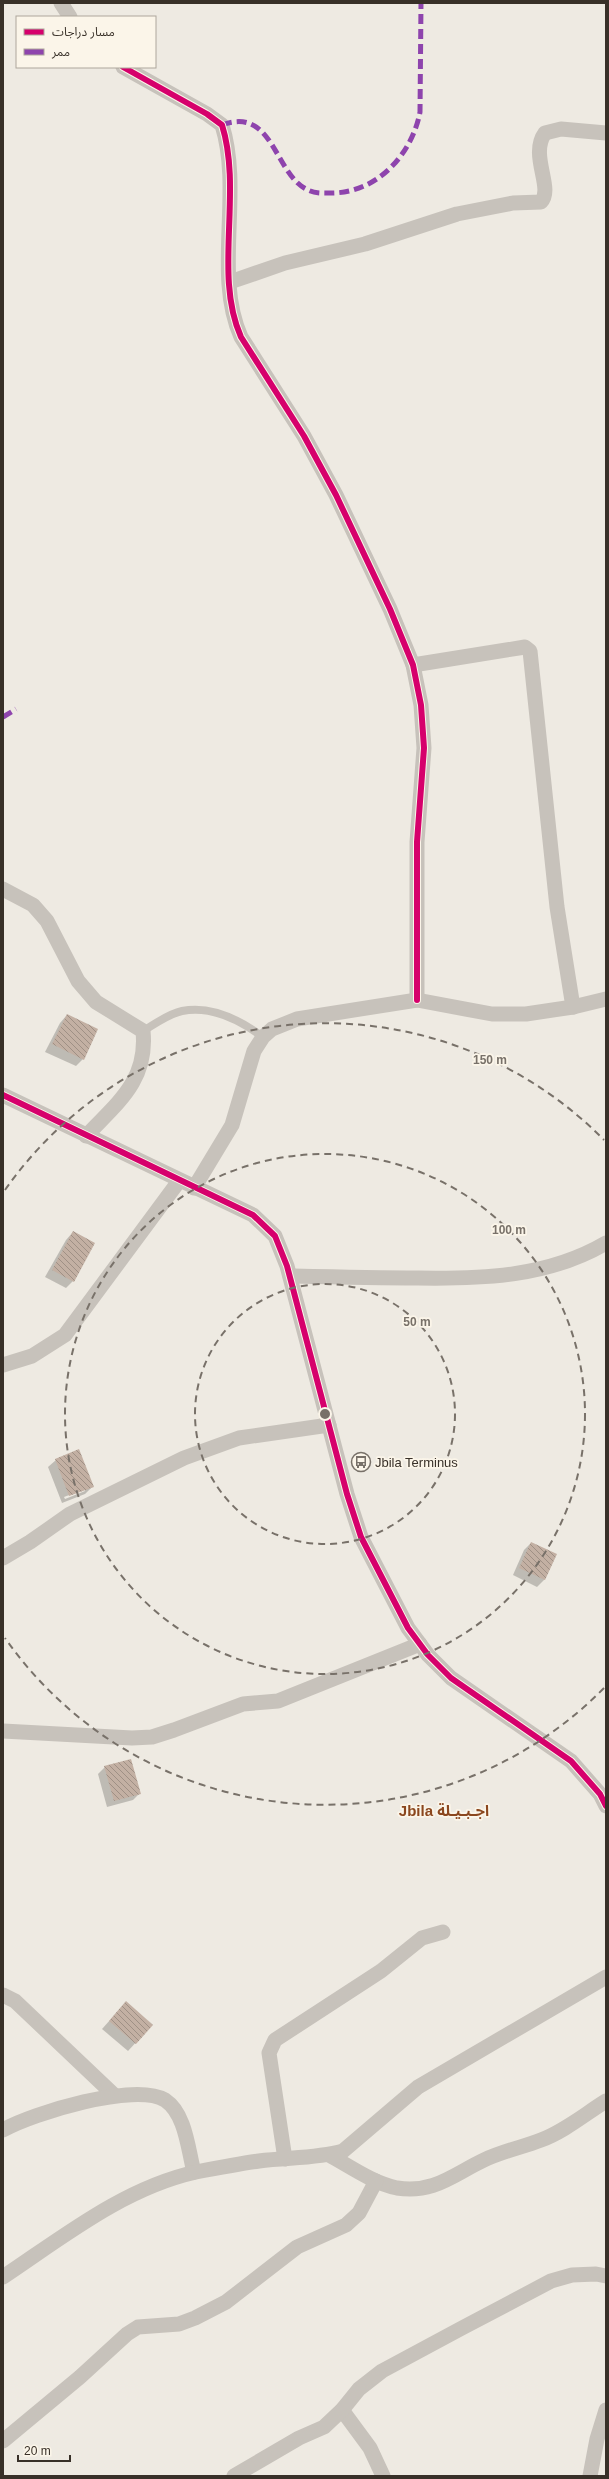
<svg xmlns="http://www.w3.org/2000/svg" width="609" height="2479" viewBox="0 0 609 2479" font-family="Helvetica,'Noto Sans Arabic',sans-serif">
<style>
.shadow{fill:#0003;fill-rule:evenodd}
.building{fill:url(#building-back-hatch)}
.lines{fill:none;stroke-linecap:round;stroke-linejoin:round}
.lane{stroke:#c7c2bb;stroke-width:8}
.street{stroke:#c7c2bb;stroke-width:15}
.quiet{stroke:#8e44ad;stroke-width:5;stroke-dasharray:10 5;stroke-linecap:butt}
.cycleway-casing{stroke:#fbf5e9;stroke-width:8}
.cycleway{stroke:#d6006c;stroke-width:6}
.ring{fill:none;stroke:#787169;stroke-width:2;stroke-dasharray:7 5}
.labels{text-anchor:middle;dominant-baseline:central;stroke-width:3.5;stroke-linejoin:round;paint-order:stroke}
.poi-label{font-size:13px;fill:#383028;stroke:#fbf5e9;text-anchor:start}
.quarter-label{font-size:15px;font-weight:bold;fill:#8b471e;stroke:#fbf5e9}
.centre{fill:#787169;stroke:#fbf5e9;stroke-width:2}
.ring-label{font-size:12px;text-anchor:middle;font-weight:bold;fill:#787169;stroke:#fbf5e9;stroke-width:3.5;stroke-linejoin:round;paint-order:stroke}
</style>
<defs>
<pattern id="building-back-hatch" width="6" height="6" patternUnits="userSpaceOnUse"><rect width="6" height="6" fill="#c3b0a3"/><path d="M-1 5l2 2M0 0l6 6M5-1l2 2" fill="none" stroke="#9f9085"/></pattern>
</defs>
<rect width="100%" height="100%" fill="#eeeae2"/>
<g class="shadow">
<polygon points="67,1015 83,1059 76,1066 45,1052 60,1023"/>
<polygon points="73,1232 73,1281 66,1288 45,1277 66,1240"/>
<path d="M56 1460 92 1487 85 1494 62 1503 48 1467ZM85 1489V1491L65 1499 64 1497Z"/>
<polygon points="531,1543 545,1579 537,1587 513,1575 524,1550"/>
<polygon points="105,1767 140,1793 133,1800 107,1807 98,1774"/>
<polygon points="119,2010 152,2025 128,2051 102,2029"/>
</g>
<g class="building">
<polygon points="67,1014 98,1029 84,1060 52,1044"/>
<polygon points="73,1231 95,1243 74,1282 52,1270"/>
<polygon points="79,1449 94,1487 69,1496 55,1459"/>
<polygon points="531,1542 557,1554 545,1580 519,1568"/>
<polygon points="131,1759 141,1794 114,1801 104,1766"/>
<polygon points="126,2001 153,2025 136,2044 109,2021"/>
</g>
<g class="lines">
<path class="lane" d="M143 1031C155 1024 168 1014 182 1011 211 1005 240 1020 263 1037"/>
<g class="street">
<polyline points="61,3 70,17"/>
<path d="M123 67 207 114 222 125C243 192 213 275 241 337L304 436 336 495 390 609 413 665 421 705 424 748 417 842V1000"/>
<path d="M230 282 285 263 365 244 457 214 513 203 541 202C554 188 529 155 545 133L561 129 606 133"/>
<polyline points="413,665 525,647 530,651 557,907 573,1007"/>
<path d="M3 889 33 905 47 921 78 981 96 1002 143 1031C148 1081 117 1103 86 1136"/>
<polyline points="3,1095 253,1215 275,1236 287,1266 347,1494 361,1537 408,1628 428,1655 451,1678 571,1761 600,1794 606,1806"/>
<polyline points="194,1188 232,1125 254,1051 263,1037 272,1029 297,1019 417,1000 492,1014 526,1014 573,1007 606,999"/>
<path d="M290 1276C333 1277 375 1278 418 1278 483 1279 548 1277 606 1243"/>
<polyline points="3,1365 32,1356 65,1335 179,1181"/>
<polyline points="3,1558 30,1542 70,1514 184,1458 239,1438 329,1425"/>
<polyline points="3,1731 132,1738 152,1737 174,1730 243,1704 278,1701 420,1644"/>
<polyline points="3,1995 15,2001 114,2095"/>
<path d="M3 2130C33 2113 135 2082 165 2100 186 2114 188 2150 194 2172"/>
<path d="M329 2155C351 2167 373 2183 397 2188 434 2194 454 2174 484 2160 503 2151 523 2147 541 2140 565 2131 585 2114 606 2101"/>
<polyline points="285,2159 269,2053 275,2040 381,1971 422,1938 443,1932"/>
<path d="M3 2277C63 2237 124 2188 196 2172 217 2168 238 2164 259 2161 287 2157 315 2159 343 2151L418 2087 606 1977"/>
<polyline points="342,2410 370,2448 383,2476"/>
<polyline points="3,2441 80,2377 127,2334 138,2327 179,2324 195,2318 226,2302 297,2247 346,2225 359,2213 376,2181"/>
<polyline points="234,2476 299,2438 324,2427 342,2410 359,2389 382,2371 462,2328 551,2281 572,2275 596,2274 606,2276"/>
<polyline points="590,2476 597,2439 606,2410"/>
</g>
<g class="quiet">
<path d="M222 125C273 106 274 172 306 189 314 194 324 193 333 193 378 192 412 154 420 112L421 3"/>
<polyline points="3,717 16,709"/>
</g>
<defs>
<g id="cycleway">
<path d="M123 67 207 114 222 125C243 192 213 275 241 337L304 436 336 495 390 609 413 665 421 705 424 748 417 842V1000"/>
<polyline points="3,1095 253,1215 275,1236 287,1266 347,1494 361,1537 408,1628 428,1655 451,1678 571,1761 600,1794 606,1806"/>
</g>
</defs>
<use href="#cycleway" class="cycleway-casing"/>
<use href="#cycleway" class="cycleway"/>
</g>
<g class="ring">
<circle cx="325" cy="1414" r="130"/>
<circle cx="325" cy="1414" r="260"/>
<path d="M604 1688A391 391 0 0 1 5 1638M5 1190A391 391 0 0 1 604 1140"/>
</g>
<defs>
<symbol id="bus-ring" viewBox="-11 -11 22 22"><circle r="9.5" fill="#fbf5e9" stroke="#787169" stroke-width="1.5"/><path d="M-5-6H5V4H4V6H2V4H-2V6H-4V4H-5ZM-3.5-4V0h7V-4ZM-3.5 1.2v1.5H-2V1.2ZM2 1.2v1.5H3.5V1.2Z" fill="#787169"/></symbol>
</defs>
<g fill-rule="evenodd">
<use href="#bus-ring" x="350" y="1451" width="22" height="22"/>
</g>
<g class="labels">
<g class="poi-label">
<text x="375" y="1462">Jbila Terminus</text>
</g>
<g class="quarter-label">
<text x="444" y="1810">Jbila اجـبـيـلة</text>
</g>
</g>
<circle cx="325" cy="1414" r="6" class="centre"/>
<g class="ring-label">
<text x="490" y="1064">150 m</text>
<text x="509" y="1234">100 m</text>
<text x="417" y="1326">50 m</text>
</g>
<rect width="609" height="2479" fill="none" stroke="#383028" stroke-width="8"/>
<rect x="16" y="16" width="140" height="52" fill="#fbf5e9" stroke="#ada69c"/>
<rect x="24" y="29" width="20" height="6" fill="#d6006c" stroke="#ada69c"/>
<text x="52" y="36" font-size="12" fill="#383028">مسار دراجات</text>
<rect x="24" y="49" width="20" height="6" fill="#8e44ad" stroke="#ada69c"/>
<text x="52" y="56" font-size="12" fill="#383028">ممر</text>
<path d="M18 2455v6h52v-6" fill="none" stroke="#383028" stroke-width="2"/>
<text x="24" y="2455" font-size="12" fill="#383028" stroke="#fbf5e9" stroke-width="3" paint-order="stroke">20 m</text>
</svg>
